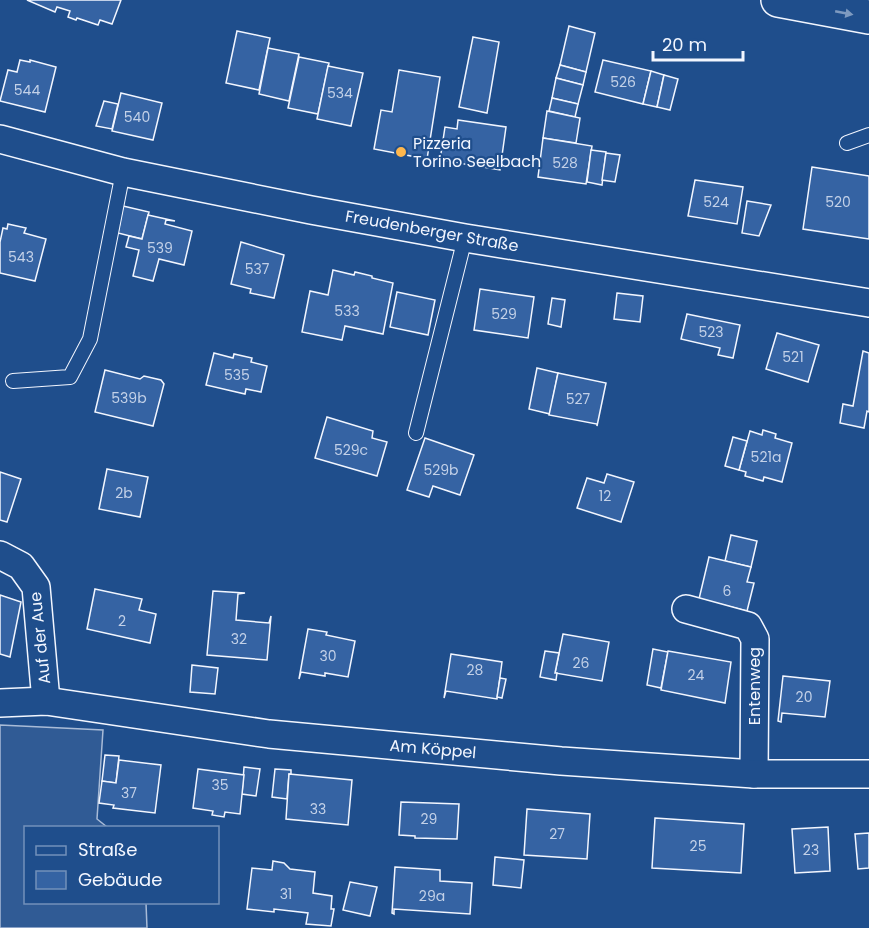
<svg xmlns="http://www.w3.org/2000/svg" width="869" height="928" viewBox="0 0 869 928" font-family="Poppins,sans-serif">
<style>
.built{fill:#305b95;stroke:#a8bbd7;stroke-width:1.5}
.building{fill:#3563a3;stroke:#f2f6ff;stroke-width:1.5}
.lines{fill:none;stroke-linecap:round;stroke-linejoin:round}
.service-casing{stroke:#f2f6ff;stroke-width:16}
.minor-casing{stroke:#f2f6ff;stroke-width:30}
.secondary-casing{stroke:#f2f6ff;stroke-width:36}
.service{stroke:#1f4e8c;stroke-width:14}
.minor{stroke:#1f4e8c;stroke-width:27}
.secondary{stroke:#1f4e8c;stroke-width:33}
.oneway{fill:#7e9ac0}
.poi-dot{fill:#ffb74d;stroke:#1f4e8c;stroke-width:2}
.labels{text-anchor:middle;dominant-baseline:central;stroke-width:4.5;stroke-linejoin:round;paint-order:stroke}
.number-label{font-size:14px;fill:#c3d1e8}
.poi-label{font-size:16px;fill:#f2f6ff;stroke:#1f4e8c;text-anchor:start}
.street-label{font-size:16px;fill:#f2f6ff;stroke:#1f4e8c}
</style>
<rect width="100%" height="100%" fill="#1f4e8c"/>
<polygon class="built" points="0,725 103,730 97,819 107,827 26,828 26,902 146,903 147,928 0,928"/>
<g class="building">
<polygon points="27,0 121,0 112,24 100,20 98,25 77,18 76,20 68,17 70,11 57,7 55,12"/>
<polygon points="569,26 595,33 586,72 560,65"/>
<polygon points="237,31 270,38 259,90 226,83"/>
<polygon points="473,37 499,42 487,113 459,107"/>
<polygon points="268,48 299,54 289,101 259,94"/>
<polygon points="299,57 329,63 318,114 288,108"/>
<polygon points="20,60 30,62 30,60 56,67 45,112 0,101 8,70 17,72"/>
<polygon points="603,60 651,71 643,104 595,92"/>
<polygon points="560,65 586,72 583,85 556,78"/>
<polygon points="328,66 363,73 351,126 317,119"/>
<polygon points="399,70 440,77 427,159 374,149 381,110 392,112"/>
<polygon points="651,71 664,75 657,107 643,104"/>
<polygon points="664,75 678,79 670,110 657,107"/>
<polygon points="556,78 583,85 578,104 552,98"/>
<polygon points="121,93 162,103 153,140 112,131"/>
<polygon points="552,98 578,104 575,117 549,111"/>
<polygon points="104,101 118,104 112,129 96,126"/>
<polygon points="547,111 580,118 576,143 543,138"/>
<polygon points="458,120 506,127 500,170 440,160 445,127 457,129"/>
<polygon points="543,138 592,146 586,184 538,177"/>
<polygon points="591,150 606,152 602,185 587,182"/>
<polygon points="606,153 620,155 615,182 602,180"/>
<polygon points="812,167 869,176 869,239 803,229"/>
<polygon points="695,180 743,187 737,224 688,216"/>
<polygon points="747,201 771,205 759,236 742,233"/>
<polygon points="123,206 149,212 142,239 118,233"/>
<polygon points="148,215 175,221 166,220 165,224 192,231 184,265 159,259 153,281 133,276 139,250 126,247 129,236 142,239"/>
<polygon points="8,224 26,228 24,233 46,239 35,281 0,273 0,242 3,228 7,229"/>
<polygon points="241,242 284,255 274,298 250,293 251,289 231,284"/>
<polygon points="333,270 354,275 355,272 372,276 372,278 393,283 383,334 345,326 342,340 302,332 310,291 328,295"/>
<polygon points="480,289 534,297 528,338 474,330"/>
<polygon points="397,292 435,300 428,335 390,327"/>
<polygon points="617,293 643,296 640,322 614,319"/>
<polygon points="552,298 565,300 561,327 548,324"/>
<polygon points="687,314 740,325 733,358 718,355 720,348 681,339"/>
<polygon points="777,333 819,345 808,382 766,369"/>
<polygon points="863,351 869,353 869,412 867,411 864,428 840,423 843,404 853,406"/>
<polygon points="214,353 233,358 234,354 252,358 251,362 267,366 261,392 246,389 245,394 206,385"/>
<polygon points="537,368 558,373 550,414 529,409"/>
<polygon points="105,370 140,379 144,376 161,380 164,384 153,426 95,412"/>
<polygon points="558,373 606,383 597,426 597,424 549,415"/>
<polygon points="327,417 373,431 372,438 387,442 377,476 315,458"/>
<polygon points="763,430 776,434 775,438 792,443 782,482 764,477 763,481 745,476 746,472 739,470 750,431 762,435"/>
<polygon points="733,437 747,441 739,470 725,466"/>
<polygon points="425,438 474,455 460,495 433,486 429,497 407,490"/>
<polygon points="107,469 148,477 140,517 99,509"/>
<polygon points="0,472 21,479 7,522 0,520"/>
<polygon points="607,474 634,482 621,522 577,508 587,478 604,483"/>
<polygon points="731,535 757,541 751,567 725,561"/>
<polygon points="709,557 751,567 747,582 754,583 747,611 699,599"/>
<polygon points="95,589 142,599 139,610 156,614 150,643 87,629"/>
<polygon points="213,591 245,593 238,594 236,620 269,623 271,616 267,660 207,655"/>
<polygon points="0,595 21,602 10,657 0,654"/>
<polygon points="308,629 327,632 326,635 355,641 348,677 325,673 325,676 301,672 299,679"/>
<polygon points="563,634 609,642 602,681 555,673"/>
<polygon points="653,649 668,652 661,688 647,685"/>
<polygon points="545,651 559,653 555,673 557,673 556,680 540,677"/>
<polygon points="668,651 731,662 725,703 661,690"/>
<polygon points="451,654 502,662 497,699 446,691 444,698"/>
<polygon points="192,665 218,668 215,694 190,692"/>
<polygon points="783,676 830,681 825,717 782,713 781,722 778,721"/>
<polygon points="500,678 506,679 502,698 497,697"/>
<polygon points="105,755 119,756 116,783 102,781"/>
<polygon points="119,760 161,765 155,813 113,808 114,805 99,803 102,781 116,783"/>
<polygon points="244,767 260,769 256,796 242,794"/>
<polygon points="198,769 244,775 240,814 225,812 224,817 212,815 213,811 193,808"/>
<polygon points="275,769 291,770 291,774 289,774 287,799 272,797"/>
<polygon points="289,774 352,780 348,825 286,819"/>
<polygon points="401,802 459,804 457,839 415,838 415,836 399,835"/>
<polygon points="527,809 590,814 587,859 524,855"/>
<polygon points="655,818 744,824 741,873 652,868"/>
<polygon points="828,827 830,871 795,873 792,829"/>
<polygon points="869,833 869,868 858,869 855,834"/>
<polygon points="495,857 524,860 521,888 493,885"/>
<polygon points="273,861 284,863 290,869 315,872 313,893 332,896 331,909 334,909 331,926 306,924 308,913 274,909 274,912 247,909 252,868 272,870"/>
<polygon points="395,867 440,870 440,881 472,883 470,914 394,909 394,914 392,913"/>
<polygon points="350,882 377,887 370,916 343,910"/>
</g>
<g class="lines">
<defs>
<g id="service">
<polyline points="847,143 869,135"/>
<polyline points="13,381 70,377 90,339 123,172"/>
<polyline points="416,433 465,238"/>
</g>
<g id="minor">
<polyline points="0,139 123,172 311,210 465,238 869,303"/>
<polyline points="0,555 21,566 36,587 46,701"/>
<polyline points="686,609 748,626 755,639 754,774"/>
<polyline points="0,703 46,701 269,734 561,761 754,774 869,774"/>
</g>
<polyline id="secondary" points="778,0 869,17"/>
</defs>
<use href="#service" class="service-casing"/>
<use href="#minor" class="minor-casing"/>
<use href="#secondary" class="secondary-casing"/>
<use href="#service" class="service"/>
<use href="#minor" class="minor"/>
<use href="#secondary" class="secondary"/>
</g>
<defs><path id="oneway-solid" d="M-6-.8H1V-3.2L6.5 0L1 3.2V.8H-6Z" transform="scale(1.5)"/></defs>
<use class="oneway" href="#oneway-solid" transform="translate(844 13) rotate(11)"/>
<circle class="poi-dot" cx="401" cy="152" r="6"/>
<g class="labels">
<g class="number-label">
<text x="623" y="82">526</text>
<text x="27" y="90">544</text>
<text x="340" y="93">534</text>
<text x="137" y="117">540</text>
<text x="565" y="163">528</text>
<text x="716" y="202">524</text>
<text x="838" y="202">520</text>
<text x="160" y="248">539</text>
<text x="21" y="257">543</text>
<text x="257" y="269">537</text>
<text x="347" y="311">533</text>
<text x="504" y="314">529</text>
<text x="711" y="332">523</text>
<text x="793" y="357">521</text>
<text x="237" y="375">535</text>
<text x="129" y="398">539b</text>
<text x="578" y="399">527</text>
<text x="351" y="450">529c</text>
<text x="766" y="457">521a</text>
<text x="441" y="470">529b</text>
<text x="124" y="493">2b</text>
<text x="605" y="496">12</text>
<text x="727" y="591">6</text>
<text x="122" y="621">2</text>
<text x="239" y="639">32</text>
<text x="328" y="656">30</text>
<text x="581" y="663">26</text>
<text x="475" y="670">28</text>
<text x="696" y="675">24</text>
<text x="804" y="697">20</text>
<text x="220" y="785">35</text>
<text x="129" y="793">37</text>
<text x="318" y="809">33</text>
<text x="429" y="819">29</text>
<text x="557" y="834">27</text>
<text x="698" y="846">25</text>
<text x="811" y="850">23</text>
<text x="286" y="894">31</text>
<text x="432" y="896">29a</text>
</g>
<g class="poi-label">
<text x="413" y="143">Pizzeria<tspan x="413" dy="18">Torino Seelbach</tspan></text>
</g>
<g class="street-label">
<text transform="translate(432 231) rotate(10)">Freudenberger Straße</text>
<text transform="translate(40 638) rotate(-96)">Auf der Aue</text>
<text transform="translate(754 686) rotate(-90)">Entenweg</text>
<text transform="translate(433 749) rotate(5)">Am Köppel</text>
</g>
</g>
<rect x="24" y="826" width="195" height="78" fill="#1f4e8c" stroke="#7391ba" stroke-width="1.5"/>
<rect x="36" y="846" width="30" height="9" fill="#1f4e8c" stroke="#7391ba" stroke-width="1.5"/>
<text x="78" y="856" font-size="18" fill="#f2f6ff">Straße</text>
<rect x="36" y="871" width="30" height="18" fill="#3563a3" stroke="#7391ba" stroke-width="1.5"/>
<text x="78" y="886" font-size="18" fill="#f2f6ff">Gebäude</text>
<path d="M653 51v9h90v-9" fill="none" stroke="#f2f6ff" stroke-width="3"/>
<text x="662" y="51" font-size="18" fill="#f2f6ff" stroke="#1f4e8c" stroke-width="4.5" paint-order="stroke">20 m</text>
</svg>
